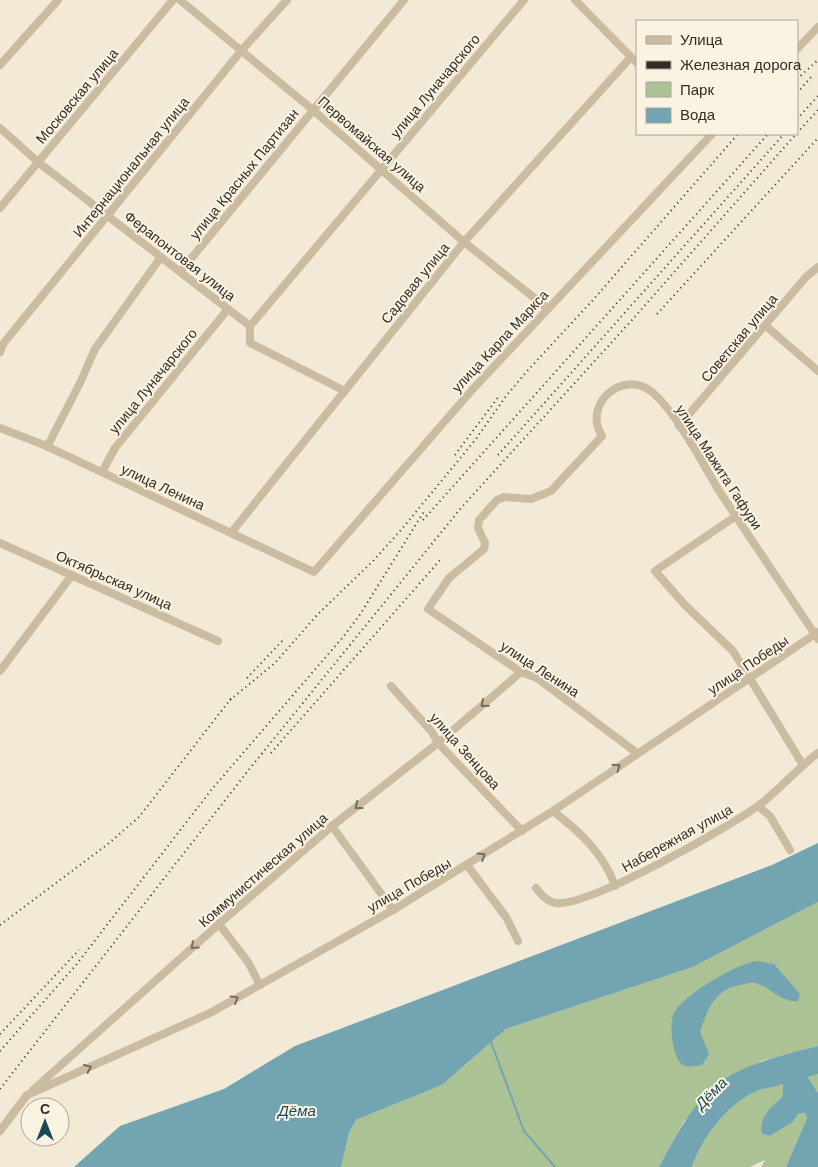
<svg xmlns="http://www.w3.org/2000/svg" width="818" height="1167" viewBox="0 0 818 1167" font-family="Arial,sans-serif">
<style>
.green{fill:#abc295}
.water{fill:#73a4b1}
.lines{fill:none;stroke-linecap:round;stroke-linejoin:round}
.stream{stroke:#73a4b1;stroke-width:2}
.minor{stroke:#cbbba1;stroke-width:8}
.rail{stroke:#342c25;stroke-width:2;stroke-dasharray:1 4;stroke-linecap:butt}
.oneway{stroke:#786c5d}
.labels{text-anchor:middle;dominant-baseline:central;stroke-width:4;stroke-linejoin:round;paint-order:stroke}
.street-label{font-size:14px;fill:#342c25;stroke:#faf3e2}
.water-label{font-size:15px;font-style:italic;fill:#184958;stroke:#faf3e2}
</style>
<rect width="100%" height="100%" fill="#f2ead6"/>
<g class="green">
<polygon points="818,902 818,1046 761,1061 684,1121 659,1167 341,1167 349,1133 356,1120 442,1085 506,1029 693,967"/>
<polygon points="818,1074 818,1093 808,1077"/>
<path d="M783 1084V1096L777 1102 762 1134 770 1136 793 1122 798 1114 806 1113 807 1118 786 1167H761L765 1160 750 1167H692C702 1138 725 1107 753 1093 762 1088 774 1086 783 1084Z"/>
</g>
<g class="water">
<polygon points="818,843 818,902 693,967 506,1029 442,1085 356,1120 349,1133 341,1167 74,1167 120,1126 224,1089 295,1046 772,865"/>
<path d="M757 961 774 964 800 994 798 1001C782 1003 771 988 756 983 751 982 745 984 740 985 715 989 707 1010 700 1032L709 1054 702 1065C695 1066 689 1068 683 1065 672 1058 668 1021 675 1011 687 993 736 964 757 961Z"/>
<path d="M818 1046V1074L808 1077 818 1093V1167H786L807 1118 805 1113 798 1114 793 1122 770 1136 762 1134C759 1116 771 1108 783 1096V1084C774 1087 762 1088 753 1093 725 1107 702 1138 692 1167H659C673 1141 686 1115 707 1093 733 1066 783 1055 818 1046Z"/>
</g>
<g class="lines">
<polyline class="stream" points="491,1042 524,1131 555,1167"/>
<g class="minor">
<polyline points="180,0 313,110 464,242 547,308"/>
<polyline points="575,0 637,63"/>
<polyline points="797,49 818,27"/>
<polyline points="0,65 58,0"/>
<polyline points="0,128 38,162 250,326 250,343 345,391"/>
<polyline points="0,208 173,0"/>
<polyline points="180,272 404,0"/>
<polyline points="250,326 524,0"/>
<polyline points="766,326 818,371"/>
<polyline points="0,352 3,344 241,51 287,0"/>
<polyline points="679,426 806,277 818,267"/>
<polyline points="0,428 44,445 314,572 472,390 712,134"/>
<polyline points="47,447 80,383 95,349 161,257"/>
<polyline points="102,472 115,448 228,309"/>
<polyline points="736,516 655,571 685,605 733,651 803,765"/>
<polyline points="231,533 464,242 631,57"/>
<polyline points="0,543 218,641"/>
<polyline points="0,671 72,575"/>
<polyline points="391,686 432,732 438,743 522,831"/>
<path d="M637 753 537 678 521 672 428 609 449 578 484 549 485 543 478 528 479 520 497 500 504 497 531 499 551 491 602 436C582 405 622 368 652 392 676 412 701 461 718 489 751 540 785 589 818 639"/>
<polyline points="758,806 770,816 790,850"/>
<path d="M553 811C580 832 604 854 615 886"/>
<polyline points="332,826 393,910"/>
<polyline points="467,865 506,917 518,941"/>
<path d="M536 888C540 894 548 902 556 903 589 907 727 828 758 806 779 790 797 769 818 753"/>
<polyline points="219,924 248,962 260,985"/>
<polyline points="33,1090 219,924 332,826 438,743 521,672"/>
<polyline points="0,1131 27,1095 210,1013 393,910 553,811 818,632"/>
</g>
<g class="rail">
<polyline points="797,79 818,60"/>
<polyline points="797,93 812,76"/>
<polyline points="797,119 818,96"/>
<polyline points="797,133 818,110"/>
<polyline points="657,314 818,138"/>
<polyline points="455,455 500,395"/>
<polyline points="498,455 784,134"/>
<polyline points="423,520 768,134"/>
<polyline points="247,678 285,638"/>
<polyline points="230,700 275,663 317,615 373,561 401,530 476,439 506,396 529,369 592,301 738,134"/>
<polyline points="271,753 441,559"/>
<polyline points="0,925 108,844 139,817 233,696"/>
<polyline points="0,1034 79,950"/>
<polyline points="0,1051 76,965 212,789 343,637 361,613 425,510"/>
<polyline points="0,1089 251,767 461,508 632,320 796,134"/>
</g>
</g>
<defs><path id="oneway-chevron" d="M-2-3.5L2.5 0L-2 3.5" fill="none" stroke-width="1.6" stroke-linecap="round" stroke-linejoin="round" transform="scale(1.25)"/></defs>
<g class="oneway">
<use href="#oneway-chevron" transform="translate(484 704) rotate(140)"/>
<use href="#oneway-chevron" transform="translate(617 767) rotate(-35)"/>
<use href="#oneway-chevron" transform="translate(358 806) rotate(142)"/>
<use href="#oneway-chevron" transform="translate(482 856) rotate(-32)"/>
<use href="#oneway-chevron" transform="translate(194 946) rotate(138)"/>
<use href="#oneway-chevron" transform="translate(235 999) rotate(-30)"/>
<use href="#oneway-chevron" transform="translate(88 1068) rotate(-24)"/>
</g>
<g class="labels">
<g class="street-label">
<text transform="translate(435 86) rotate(-50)">улица Луначарского</text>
<text transform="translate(77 96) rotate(-50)">Московская улица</text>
<text transform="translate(372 144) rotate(41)">Первомайская улица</text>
<text transform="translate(131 167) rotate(-51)">Интернациональная улица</text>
<text transform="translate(244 174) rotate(-51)">улица Красных Партизан</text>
<text transform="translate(180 256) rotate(38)">Ферапонтовая улица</text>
<text transform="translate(415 283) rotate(-51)">Садовая улица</text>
<text transform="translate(739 338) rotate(-50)">Советская улица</text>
<text transform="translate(500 341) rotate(-47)">улица Карла Маркса</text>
<text transform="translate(153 381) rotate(-51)">улица Луначарского</text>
<text transform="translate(719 467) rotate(57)">улица Мажита Гафури</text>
<text transform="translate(163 487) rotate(25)">улица Ленина</text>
<text transform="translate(114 580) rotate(24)">Октябрьская улица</text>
<text transform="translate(748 665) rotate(-34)">улица Победы</text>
<text transform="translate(540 669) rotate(33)">улица Ленина</text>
<text transform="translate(465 751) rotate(48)">улица Зенцова</text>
<text transform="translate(677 838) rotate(-29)">Набережная улица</text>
<text transform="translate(263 870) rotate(-41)">Коммунистическая улица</text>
<text transform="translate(409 885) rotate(-30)">улица Победы</text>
</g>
<g class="water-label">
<text transform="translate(711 1093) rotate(-45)">Дёма</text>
<text x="297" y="1110">Дёма</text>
</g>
</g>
<rect x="636" y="20" width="162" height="115" fill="#faf3e2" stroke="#aba396"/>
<rect x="646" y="36" width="25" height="8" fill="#cbbba1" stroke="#aba396"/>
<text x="680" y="45" font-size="15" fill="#342c25">Улица</text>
<rect x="646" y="61" width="25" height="8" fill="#342c25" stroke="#aba396"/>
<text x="680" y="70" font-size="15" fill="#342c25">Железная дорога</text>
<rect x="646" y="82" width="25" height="15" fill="#abc295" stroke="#aba396"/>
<text x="680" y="95" font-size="15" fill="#342c25">Парк</text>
<rect x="646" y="108" width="25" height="15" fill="#73a4b1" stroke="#aba396"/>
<text x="680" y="120" font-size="15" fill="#342c25">Вода</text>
<g transform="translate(45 1122)"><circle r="24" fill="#faf3e2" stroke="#aba396"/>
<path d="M0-4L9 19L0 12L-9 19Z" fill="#184958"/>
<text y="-8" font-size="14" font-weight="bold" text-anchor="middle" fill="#342c25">С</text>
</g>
</svg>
